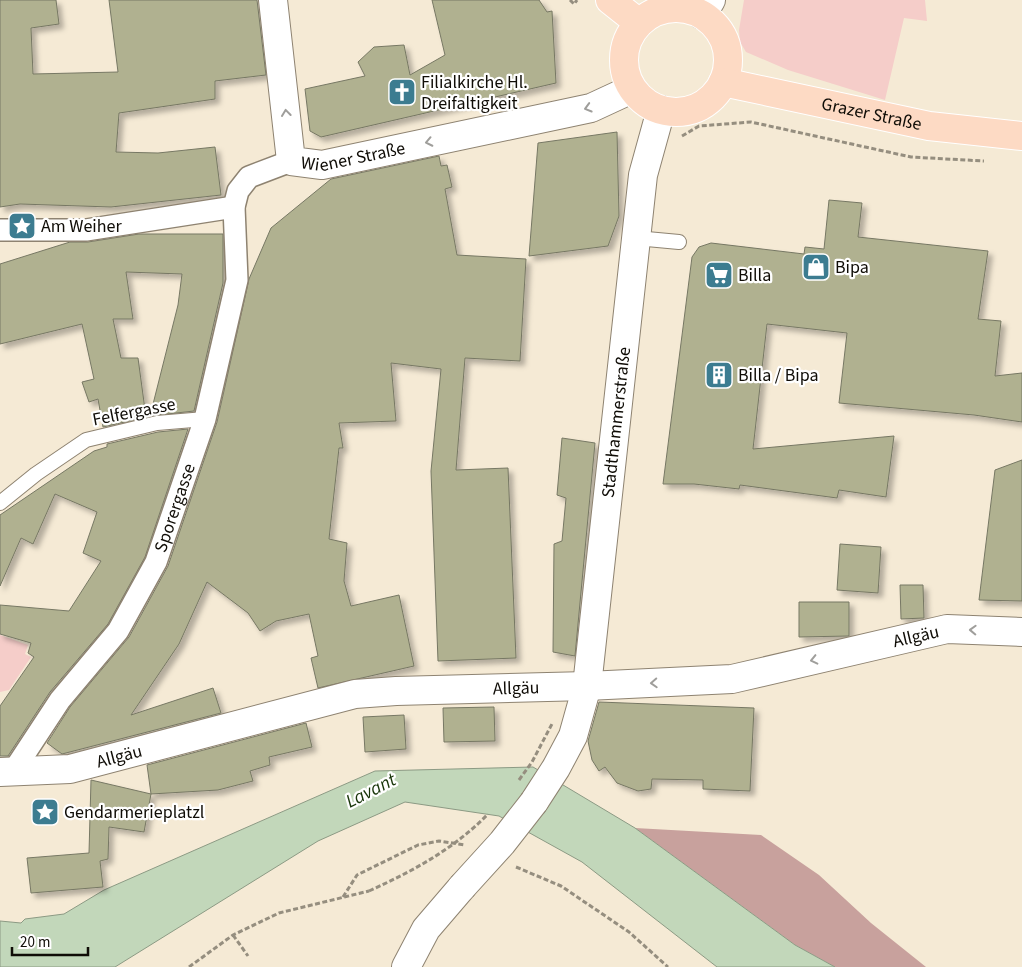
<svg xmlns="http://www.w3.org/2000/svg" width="1022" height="967" viewBox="0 0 1022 967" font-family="'Source Sans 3',sans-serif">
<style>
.green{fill:#f5cdc9}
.forest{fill:#c8a19d}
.water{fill:#c2d7ba;stroke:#8c9a84}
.building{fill:#b0b190;stroke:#777864;filter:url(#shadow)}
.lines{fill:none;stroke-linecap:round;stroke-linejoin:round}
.service-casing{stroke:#8e8371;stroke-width:16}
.pedestrian-casing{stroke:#8e8371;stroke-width:24}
.minor-casing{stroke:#8e8371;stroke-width:30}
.tertiary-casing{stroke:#8e8371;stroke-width:30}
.primary-casing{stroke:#fff;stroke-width:30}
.path{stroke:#958e7f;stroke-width:3;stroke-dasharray:5 2.5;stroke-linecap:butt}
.service{stroke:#fff;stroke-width:14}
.pedestrian{stroke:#fff;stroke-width:21}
.minor{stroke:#fff;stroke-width:28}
.tertiary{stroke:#fff;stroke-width:28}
.primary{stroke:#fddac4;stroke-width:28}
.minor-bridge-casing{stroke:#8e8371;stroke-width:30;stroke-linecap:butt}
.path-bridge{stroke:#958e7f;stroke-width:3;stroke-dasharray:5 2.5;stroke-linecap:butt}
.minor-bridge{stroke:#fff;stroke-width:28}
.oneway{stroke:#9f9e9b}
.labels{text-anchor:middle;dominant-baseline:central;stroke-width:4.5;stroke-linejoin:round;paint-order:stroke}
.poi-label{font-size:18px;fill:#0f0c06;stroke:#fff;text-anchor:start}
.street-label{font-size:18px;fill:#0f0c06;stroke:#fff}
.water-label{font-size:19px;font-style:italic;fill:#183509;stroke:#fff}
</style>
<defs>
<filter id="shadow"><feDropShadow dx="4.5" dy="4.5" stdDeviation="2.5" flood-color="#0004"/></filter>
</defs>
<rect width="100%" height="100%" fill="#f5ead5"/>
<g class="green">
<polygon points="744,0 925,0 927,21 904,18 885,100 788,70 746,52 740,42 739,30"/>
<polygon points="0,635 28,645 25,654 31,657 9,690 0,692"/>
</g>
<polygon class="forest" points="635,828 761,835 819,875 871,923 926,967 835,967 795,945"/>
<polygon class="water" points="533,767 635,828 795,945 835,967 717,967 582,862 499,816 405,802 318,841 115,967 0,967 0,921 21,923 25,919 64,914 104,890 375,771"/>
<g class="building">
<polygon points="0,0 56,0 59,24 31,28 33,74 118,72 109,0 257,0 266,75 215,81 215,99 119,113 116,152 158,153 215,147 221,195 111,207 20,204 0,207"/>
<polygon points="432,0 539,0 547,12 552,11 556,83 321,137 310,131 305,89 365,76 358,62 374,47 404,45 410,75 445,55"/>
<polygon points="617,132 619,216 608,246 529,256 538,143"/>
<polygon points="439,156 441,166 447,165 452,187 445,189 457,255 526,259 520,361 465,358 456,470 508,468 516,658 438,661 431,471 441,369 391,363 396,421 339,423 343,448 339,448 329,539 347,543 344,581 351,606 399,595 414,666 318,688 311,658 318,656 309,614 276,621 260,631 248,613 207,582 179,644 131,715 213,688 221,713 62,754 47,743 70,707 129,637 168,566 217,422 249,279 271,228 331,179"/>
<polygon points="829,200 862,203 858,237 988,251 978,319 1001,321 995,376 1022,373 1022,422 974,415 839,403 847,333 767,324 753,449 894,436 886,497 839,490 837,498 740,485 739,489 694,484 663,484 692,257 699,247 711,243 804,254 805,247 824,249"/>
<polygon points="139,234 223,234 223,283 194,411 150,416 178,305 182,274 126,272 133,319 113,319 121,358 138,358 146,417 103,427 98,399 89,402 82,382 94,379 82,324 0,344 0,264 70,242 88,242"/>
<polygon points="188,429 145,557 108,624 50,692 8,756 0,756 0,706 34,657 28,653 31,643 0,634 0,605 69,611 101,561 83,553 97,512 55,494 33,544 21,538 0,586 0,515 94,451 107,447 107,444 158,432"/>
<polygon points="562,438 595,443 575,656 553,652 554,544 562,541 566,498 557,495"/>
<polygon points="1022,460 1022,601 979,600 995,470"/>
<polygon points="840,544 881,547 878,593 837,590"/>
<polygon points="900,585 923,585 924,618 901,619"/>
<polygon points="799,602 849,602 849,636 799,637"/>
<polygon points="599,702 754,708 750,791 703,789 703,780 652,779 651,789 638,791 617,783 605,767 599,771 592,760 588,741"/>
<polygon points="494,707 495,741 444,742 443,708"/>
<polygon points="404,715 406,749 365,752 363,717"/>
<polygon points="306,723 312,747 269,757 270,765 250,771 253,781 218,790 151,794 147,765"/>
<polygon points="91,780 151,794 144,832 109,827 108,859 100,861 103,887 31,893 27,858 89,853"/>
</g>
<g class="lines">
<defs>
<g id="service">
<polyline points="636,238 679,242"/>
<polyline points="0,503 36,474 86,440 157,423 205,419"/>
</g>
<g id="pedestrian">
<polyline points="0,230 86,230 234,207"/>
<path id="s1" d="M14 770 60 700 118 631 156 562 205 419 237 280 234 207 238 191 249 177 291 161"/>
</g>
<g id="minor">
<path id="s2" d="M273 0 291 161 322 165 591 108 632 89"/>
<path id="s3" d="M0 772 70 769 355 694 396 691 587 686 732 679 947 629 1022 632"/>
<path id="s4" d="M534 802 556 768 573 736 587 686 643 175 661 110"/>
<polyline points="406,967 426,929 462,887"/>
</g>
<polyline id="tertiary" points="702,15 711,0"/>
<g id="primary">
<polyline points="610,0 639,23"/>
<circle cx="676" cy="60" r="52"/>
<path id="s5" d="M723 82 929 126 1022 136"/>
</g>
</defs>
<use href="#service" class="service-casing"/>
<use href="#pedestrian" class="pedestrian-casing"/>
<use href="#minor" class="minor-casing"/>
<use href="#tertiary" class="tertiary-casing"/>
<use href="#primary" class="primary-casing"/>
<g class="path">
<polyline points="570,0 574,4 577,0"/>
<polyline points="682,136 699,126 751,122 911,157 984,161"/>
<polyline points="516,867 561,886 629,932 668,967"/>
<polyline points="343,897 357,875 418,845 439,841 465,845"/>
<polyline points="233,935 248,956"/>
<polyline points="189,967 233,935 279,913 369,891"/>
</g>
<use href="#service" class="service"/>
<use href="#pedestrian" class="pedestrian"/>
<use href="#minor" class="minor"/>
<use href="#tertiary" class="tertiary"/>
<use href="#primary" class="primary"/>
<defs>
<polyline id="minor-bridge" points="462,887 502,843 534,802"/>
</defs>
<use href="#minor-bridge" class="minor-bridge-casing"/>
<g class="path-bridge">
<polyline points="519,780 532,762 553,722"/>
<path d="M369 891C413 871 454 849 488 814"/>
</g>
<use href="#minor-bridge" class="minor-bridge"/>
</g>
<defs><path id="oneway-chevron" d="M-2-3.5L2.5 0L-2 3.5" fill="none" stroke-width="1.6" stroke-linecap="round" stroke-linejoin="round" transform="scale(1.25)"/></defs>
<g class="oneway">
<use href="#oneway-chevron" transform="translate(588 108) rotate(164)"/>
<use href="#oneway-chevron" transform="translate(286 113) rotate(-97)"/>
<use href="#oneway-chevron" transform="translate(429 142) rotate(168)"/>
<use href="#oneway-chevron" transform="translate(973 630) rotate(-178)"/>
<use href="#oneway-chevron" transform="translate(814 660) rotate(167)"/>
<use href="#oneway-chevron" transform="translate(654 683) rotate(177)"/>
</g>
<defs>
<symbol id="church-square" viewBox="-11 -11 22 22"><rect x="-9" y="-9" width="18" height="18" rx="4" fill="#3c7c90" stroke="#fff"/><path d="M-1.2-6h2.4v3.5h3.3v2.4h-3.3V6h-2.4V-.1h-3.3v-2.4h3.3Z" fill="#fff"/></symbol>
<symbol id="sight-square" viewBox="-11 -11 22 22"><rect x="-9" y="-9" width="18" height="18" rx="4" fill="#3c7c90" stroke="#fff"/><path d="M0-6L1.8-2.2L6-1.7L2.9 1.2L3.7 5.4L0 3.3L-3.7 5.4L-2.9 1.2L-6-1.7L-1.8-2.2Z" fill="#fff"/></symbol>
<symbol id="shop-square" viewBox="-11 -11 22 22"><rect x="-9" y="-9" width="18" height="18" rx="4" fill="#3c7c90" stroke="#fff"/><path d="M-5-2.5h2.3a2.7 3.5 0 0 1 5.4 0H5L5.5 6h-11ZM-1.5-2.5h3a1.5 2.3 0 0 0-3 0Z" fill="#fff"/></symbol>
<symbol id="supermarket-square" viewBox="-11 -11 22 22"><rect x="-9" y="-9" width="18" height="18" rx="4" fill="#3c7c90" stroke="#fff"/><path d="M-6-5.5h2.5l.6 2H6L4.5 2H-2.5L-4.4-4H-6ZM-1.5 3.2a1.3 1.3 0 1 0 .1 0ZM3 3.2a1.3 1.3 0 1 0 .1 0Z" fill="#fff"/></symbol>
<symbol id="building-square" viewBox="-11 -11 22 22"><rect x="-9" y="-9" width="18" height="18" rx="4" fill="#3c7c90" stroke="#fff"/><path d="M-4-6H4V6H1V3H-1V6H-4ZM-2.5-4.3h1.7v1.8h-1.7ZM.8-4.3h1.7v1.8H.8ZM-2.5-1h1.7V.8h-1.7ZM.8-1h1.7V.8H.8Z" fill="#fff"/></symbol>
</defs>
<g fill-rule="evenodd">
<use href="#church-square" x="386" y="76" width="32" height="32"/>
<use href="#sight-square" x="6" y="210" width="32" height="32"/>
<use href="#shop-square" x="800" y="251" width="32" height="32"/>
<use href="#supermarket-square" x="703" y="259" width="32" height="32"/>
<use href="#building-square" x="703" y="359" width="32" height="32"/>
<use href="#sight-square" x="29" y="796" width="32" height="32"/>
</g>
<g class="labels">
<g class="poi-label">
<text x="421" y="82">Filialkirche Hl.<tspan x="421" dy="21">Dreifaltigkeit</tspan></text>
<text x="41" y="226">Am Weiher</text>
<text x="835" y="267">Bipa</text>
<text x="738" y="275">Billa</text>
<text x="738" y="375">Billa / Bipa</text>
<text x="64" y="812">Gendarmerieplatzl</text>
</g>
<g class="street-label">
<text stroke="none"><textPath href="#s5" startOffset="152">Grazer Straße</textPath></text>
<text stroke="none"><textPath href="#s2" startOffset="225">Wiener Straße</textPath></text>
<text transform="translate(134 412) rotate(-11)">Felfergasse</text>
<text stroke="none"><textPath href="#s4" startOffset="394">Stadthammerstraße</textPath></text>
<text stroke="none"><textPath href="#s1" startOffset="310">Sporergasse</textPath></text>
<text stroke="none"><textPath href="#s3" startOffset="931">Allgäu</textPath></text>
<text stroke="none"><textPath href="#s3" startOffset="526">Allgäu</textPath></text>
<text stroke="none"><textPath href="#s3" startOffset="121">Allgäu</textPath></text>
</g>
<g class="water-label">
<text transform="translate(371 791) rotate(-27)">Lavant</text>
</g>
</g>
<path d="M12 947v8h76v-8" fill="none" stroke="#0f0c06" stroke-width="2.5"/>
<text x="20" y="947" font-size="15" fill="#0f0c06" stroke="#ffffff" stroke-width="4" paint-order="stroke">20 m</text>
</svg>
